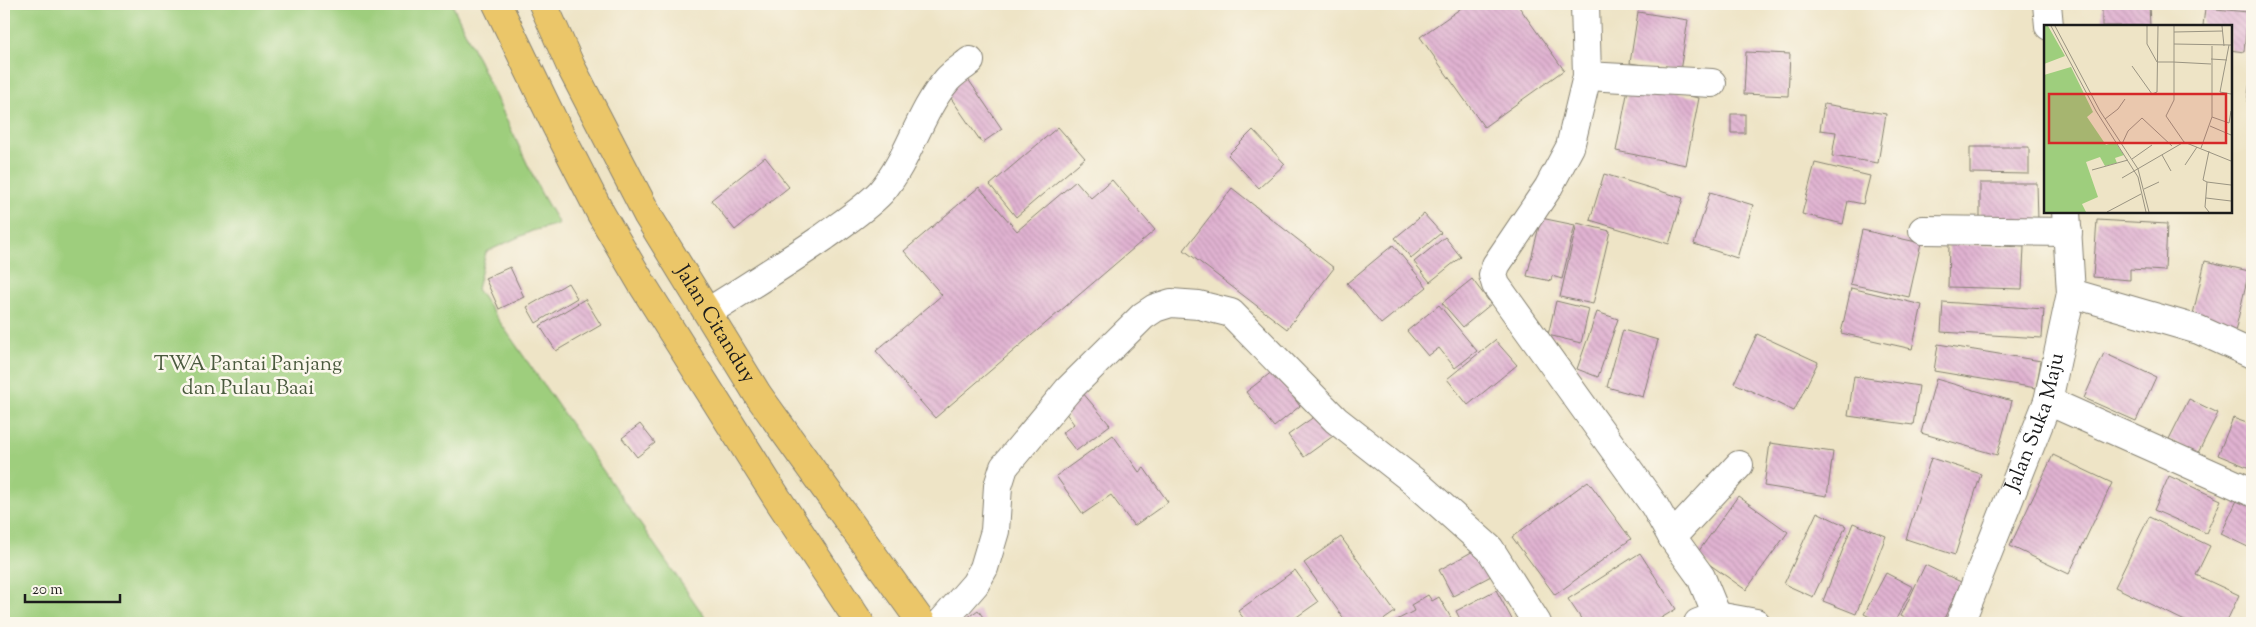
<svg xmlns="http://www.w3.org/2000/svg" width="2256" height="627" viewBox="0 0 2256 627" font-family="'Sorts Mill Goudy',serif">
<style>
.park{fill:#9ece7d;stroke:#5d754c}
.building{fill:url(#building-back-hatch)}
.lines{fill:none;stroke-linecap:round;stroke-linejoin:round}
.minor-casing{stroke:#858071;stroke-width:30}
.major-casing{stroke:#858071;stroke-width:30}
.minor{stroke:#fff;stroke-width:28}
.major{stroke:#ebc669;stroke-width:28}
.labels{text-anchor:middle;dominant-baseline:central;stroke-width:5;stroke-linejoin:round;paint-order:stroke}
.street-label{font-size:21px;fill:#1c1c1c;stroke:#fbf7ec}
.park-label{font-size:21px;fill:#4a5a3e;stroke:#fbf7ec}
.inset-road{fill:none;stroke:#9a9482;stroke-width:1}
.view{fill:#d62828;fill-opacity:0.15;stroke:#d62828;stroke-width:2.5}
.inset-edge{fill:none;stroke:#1c1c1c;stroke-width:2.5}
</style>
<defs>
<pattern id="building-back-hatch" width="6" height="6" patternUnits="userSpaceOnUse" patternTransform="scale(1.25)"><rect width="6" height="6" fill="#e0b2d1"/><path d="M-1 5l2 2M0 0l6 6M5-1l2 2" fill="none" stroke="#c098b3"/></pattern>
</defs>
<rect width="100%" height="100%" fill="#fbf7ec"/>
<filter id="ink" filterUnits="userSpaceOnUse"><feTurbulence type="fractalNoise" baseFrequency=".02" numOctaves="2"/><feDisplacementMap in="SourceGraphic" scale="10" xChannelSelector="R" yChannelSelector="G"/><feConvolveMatrix kernelMatrix="1 2 1 2 8 2 1 2 1" color-interpolation-filters="sRGB"/></filter>
<filter id="wash" filterUnits="userSpaceOnUse"><feTurbulence type="fractalNoise" baseFrequency=".0096" numOctaves="4" result="noise"/><feDisplacementMap in="SourceGraphic" scale="20" xChannelSelector="R" yChannelSelector="G"/><feGaussianBlur stdDeviation="1.12" result="paint"/><feColorMatrix in="noise" values="0 0 0 0 0 0 0 0 0 0 0 0 0 0 0 0 0 1.4 0 .05"/><feComposite in="paint" operator="in"/></filter>
<g filter="url(#wash)">
<rect width="100%" height="100%" fill="#eee4c6"/>
<polygon class="park" points="4,4 452,4 541,193 559,224 532,231 486,252 477,289 709,623 4,623"/>
<g id="blocks">
<g class="building">
<polygon points="1467,4 1517,4 1564,70 1484,127 1420,37"/>
<polygon points="2102,4 2149,4 2150,26 2102,26"/>
<polygon points="2205,8 2248,12 2244,52 2230,50 2230,26 2203,26"/>
<polygon points="1638,12 1688,20 1680,71 1630,63"/>
<polygon points="1746,52 1790,54 1788,96 1744,94"/>
<polygon points="2251,73 2252,73 2252,103 2247,102"/>
<polygon points="966,76 1002,129 982,143 946,91"/>
<polygon points="1629,84 1699,98 1686,165 1616,151"/>
<polygon points="1824,104 1886,114 1878,163 1832,156 1836,132 1820,130"/>
<rect x="1731" y="114" width="14" height="19"/>
<polygon points="1058,127 1085,158 1016,217 990,185"/>
<polygon points="1253,130 1285,164 1259,188 1228,155"/>
<polygon points="1970,147 2029,147 2029,174 1970,173"/>
<polygon points="765,157 789,187 735,230 711,200"/>
<polygon points="1815,163 1870,176 1863,204 1848,201 1843,224 1802,214"/>
<polygon points="1604,174 1683,198 1669,244 1590,220"/>
<polygon points="1112,180 1155,230 935,418 876,351 942,295 904,251 979,187 1017,231 1076,181 1091,198"/>
<polygon points="1980,183 2037,183 2038,221 1980,222"/>
<polygon points="1232,188 1334,268 1287,329 1184,250"/>
<polygon points="1710,192 1753,205 1737,258 1694,244"/>
<polygon points="1424,214 1441,233 1411,258 1395,238"/>
<polygon points="1541,218 1575,225 1562,279 1552,276 1551,281 1527,276"/>
<polygon points="2097,220 2167,224 2165,271 2130,269 2130,280 2093,277"/>
<polygon points="1577,223 1610,231 1593,304 1560,297"/>
<polygon points="1862,230 1921,243 1909,297 1850,284"/>
<polygon points="1445,237 1461,257 1430,282 1414,262"/>
<polygon points="1949,244 2024,247 2022,289 1948,287"/>
<polygon points="1393,245 1427,287 1381,324 1347,283"/>
<polygon points="2205,261 2249,271 2235,332 2191,323"/>
<polygon points="510,267 524,297 499,309 485,278"/>
<polygon points="1472,279 1491,304 1463,327 1442,303"/>
<polygon points="568,283 577,298 536,323 527,307"/>
<polygon points="1851,288 1922,305 1912,349 1841,333"/>
<polygon points="585,299 601,325 556,351 540,326"/>
<polygon points="1556,301 1589,309 1581,343 1548,335"/>
<polygon points="1943,302 2044,309 2042,338 1941,332"/>
<polygon points="1439,305 1477,351 1455,368 1439,348 1428,356 1407,331"/>
<polygon points="1597,312 1618,319 1598,377 1577,369"/>
<polygon points="1623,330 1658,340 1643,397 1607,387"/>
<polygon points="1757,334 1818,362 1794,411 1734,383"/>
<polygon points="1495,340 1517,365 1468,405 1447,379"/>
<polygon points="1938,344 2041,361 2036,388 1934,371"/>
<polygon points="2104,353 2156,377 2136,421 2084,398"/>
<polygon points="1273,371 1300,406 1274,427 1246,392"/>
<polygon points="1854,376 1919,386 1913,425 1848,416"/>
<polygon points="1936,379 2012,401 1997,455 1921,433"/>
<polygon points="1082,392 1110,425 1076,451 1062,433 1074,424 1062,408"/>
<polygon points="2189,399 2218,413 2198,453 2169,439"/>
<polygon points="1321,412 1336,434 1304,457 1288,435"/>
<polygon points="2233,418 2252,425 2252,469 2218,455"/>
<polygon points="640,424 655,443 637,457 622,438"/>
<polygon points="1113,435 1139,472 1144,468 1168,502 1134,526 1111,495 1083,514 1056,476"/>
<polygon points="1770,443 1833,452 1827,496 1764,486"/>
<polygon points="2053,455 2112,483 2069,574 2010,546"/>
<polygon points="1931,458 1981,474 1955,555 1906,539"/>
<polygon points="2169,476 2221,500 2206,533 2154,510"/>
<polygon points="1588,481 1631,539 1555,595 1512,537"/>
<polygon points="2241,492 2252,498 2252,549 2221,534"/>
<polygon points="1738,496 1788,532 1746,590 1696,555"/>
<polygon points="1817,512 1846,526 1813,597 1784,584"/>
<polygon points="2149,517 2210,546 2196,575 2239,595 2226,623 2189,623 2115,587"/>
<polygon points="1853,523 1886,536 1856,614 1823,601"/>
<polygon points="1341,537 1395,612 1379,623 1347,623 1304,563"/>
<polygon points="1477,549 1491,576 1453,596 1439,570"/>
<polygon points="1640,553 1676,609 1653,623 1584,623 1568,599"/>
<polygon points="1925,565 1961,582 1942,623 1916,623 1901,616"/>
<polygon points="1295,570 1318,602 1288,623 1247,623 1238,611"/>
<polygon points="1886,573 1913,587 1894,623 1881,623 1864,614"/>
<polygon points="1496,590 1514,623 1462,623 1456,611"/>
<polygon points="1428,595 1432,601 1439,597 1454,623 1391,623 1414,611 1411,605"/>
<polygon points="978,610 987,623 960,623"/>
</g>
</g>
</g>
<g filter="url(#ink)">
<use href="#blocks" fill-opacity="0" stroke="#858071" stroke-width="1"/>
<g class="lines">
<defs>
<g id="minor">
<polyline points="1585,4 1587,76 1570,147 1548,188 1496,265 1493,275 1496,285 1654,505 1672,537 1701,577 1717,616"/>
<polyline points="2047,4 2049,26"/>
<polyline points="1587,76 1712,83"/>
<polyline points="1923,230 2068,232"/>
<polyline points="2071,293 2199,330 2252,354"/>
<path d="M708 312C748 287 786 263 824 237 843 223 865 209 881 192 910 158 918 114 947 80 953 73 963 67 970 61"/>
<polyline points="2048,401 2252,492"/>
<polyline points="1672,537 1739,465"/>
<polyline points="941,623 975,584 984,568 995,531 998,486 1004,467 1068,390 1143,316 1155,308 1171,303 1199,305 1231,313 1336,420 1415,482 1490,549 1537,623"/>
<polyline points="1698,623 1717,616 1756,623"/>
<path id="s1" d="M1960 623 2048 401 2071 293 2066 211"/>
</g>
<g id="major">
<polyline points="497,4 556,126 601,214 642,284 777,498 860,623"/>
<path id="s2" d="M543 4 571 67 648 216 758 395 922 623"/>
</g>
</defs>
<use href="#minor" class="minor-casing"/>
<use href="#major" class="major-casing"/>
<use href="#minor" class="minor"/>
<use href="#major" class="major"/>
</g>
</g>
<g class="labels">
<g class="street-label">
<text stroke="none"><textPath href="#s2" startOffset="364">Jalan Citanduy</textPath></text>
<text stroke="none"><textPath href="#s1" startOffset="215">Jalan Suka Maju</textPath></text>
</g>
<g class="park-label">
<text x="248" y="365">TWA Pantai Panjang<tspan x="248" dy="24">dan Pulau Baai</tspan></text>
</g>
</g>
<g transform="translate(2044 25)">
<rect width="188" height="188" fill="#eee4c6"/>
<path d="M0 1H4L21 31 0 39ZM27 42 49 87 43 92 62 120 71 117 80 130 71 133 73 138 61 141 56 132 42 137 54 172 38 179 42 187H0V50Z" fill="#9ece7d"/>
<path class="inset-road" d="M7 1 52 86 94 152 102 187M11 1 56 86 94 144 105 187M103 1V19L113 37H129M130 1V75L122 91 140 117M178 1 180 21M130 7 179 6M130 19 187 20M185 20 176 67 187 69M167 34 183 35M129 37 167 39M88 41 108 69 113 67 114 1M168 92 185 98 187 86M61 94 74 84 81 74M166 101 187 110M78 119 84 106 98 93 128 121M157 123 168 92V21M165 126 159 155 163 157 161 182 165 187M118 130 127 146M88 134 108 120M141 140 153 122M48 145 84 135M78 153 140 117 187 136M163 157 187 160M100 164 115 157M162 173 187 176M63 187 97 169"/>
<path class="view" d="M5 69H182V118H5Z"/>
<rect width="188" height="188" class="inset-edge"/>
</g>
<rect width="2256" height="627" fill="none" stroke="#fbf7ec" stroke-width="20"/>
<path d="M25 594v8h95v-8" fill="none" stroke="#1c1c1c" stroke-width="2.5"/>
<text x="32" y="594" font-size="15" fill="#1c1c1c" stroke="#fbf7ec" stroke-width="4" paint-order="stroke">20 m</text>
</svg>
